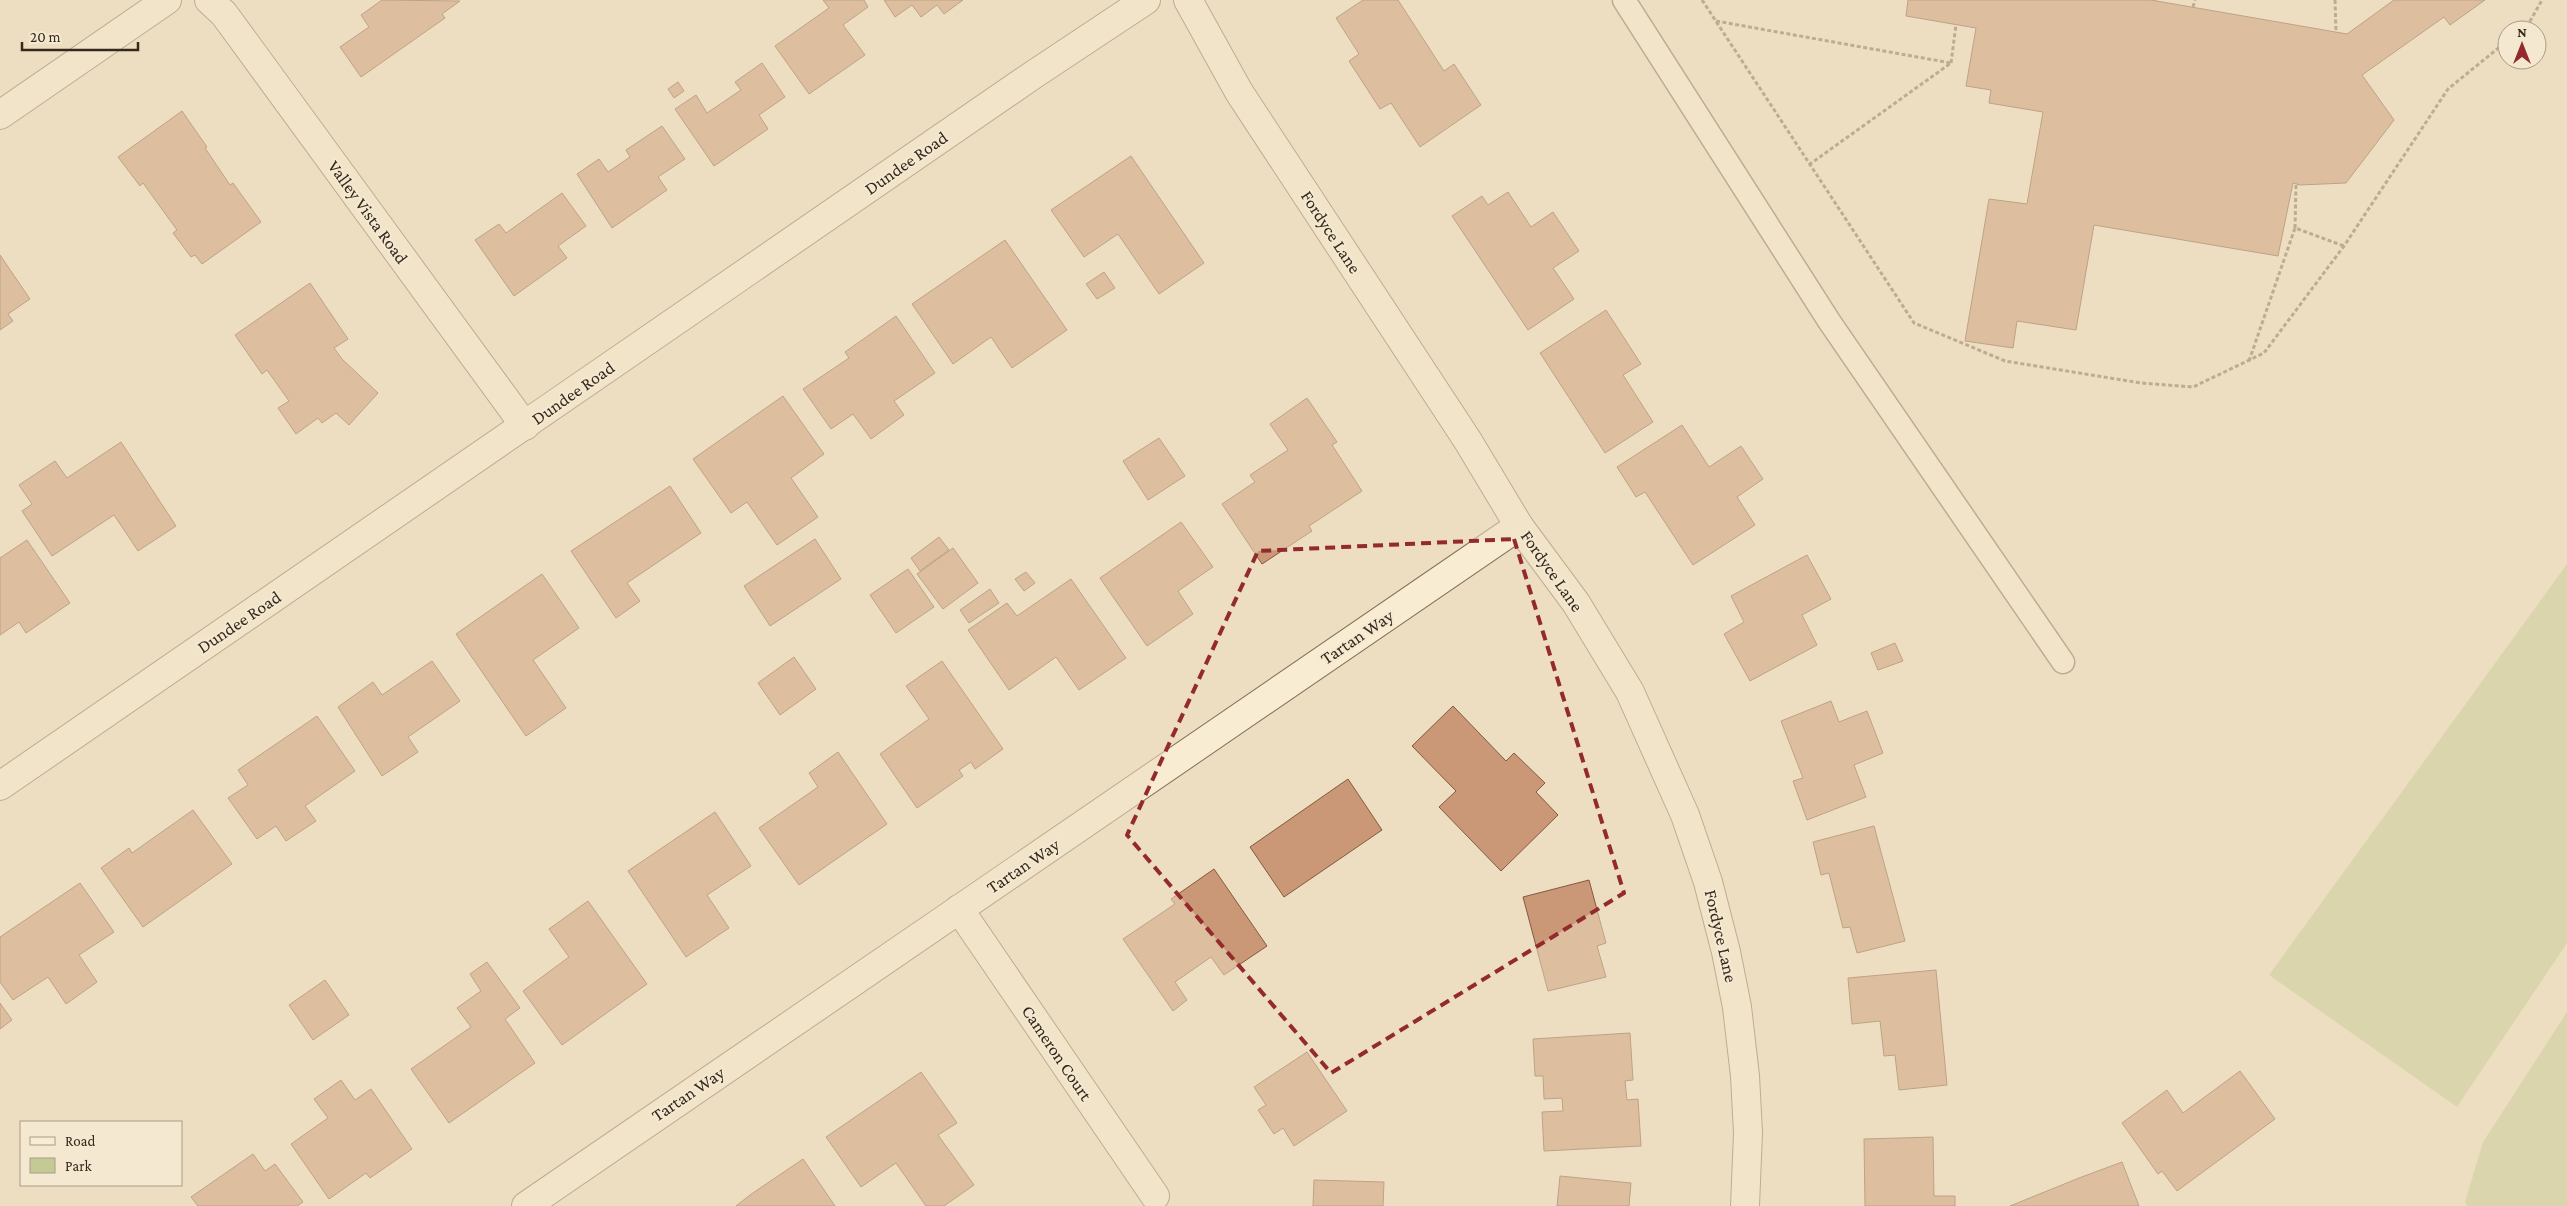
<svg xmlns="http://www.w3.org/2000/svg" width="2567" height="1206" viewBox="0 0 2567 1206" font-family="'Crimson Pro',serif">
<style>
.green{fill:#c5ca95}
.building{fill:#ca9877;stroke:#84593f}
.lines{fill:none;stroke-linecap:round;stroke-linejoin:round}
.service-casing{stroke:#856f59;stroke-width:25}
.minor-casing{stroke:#856f59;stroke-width:30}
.path{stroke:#856f59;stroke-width:3;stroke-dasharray:4 2.5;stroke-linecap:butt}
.service{stroke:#f8ecd3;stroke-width:22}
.minor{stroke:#f8ecd3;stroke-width:28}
.marked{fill:none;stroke:#932a2e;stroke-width:4;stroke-dasharray:10 6;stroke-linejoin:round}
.labels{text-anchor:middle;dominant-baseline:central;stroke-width:4;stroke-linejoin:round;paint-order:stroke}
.street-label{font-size:18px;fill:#35281d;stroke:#f4e9d0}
</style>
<rect width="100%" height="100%" fill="#eddec1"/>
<g class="green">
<polygon points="2567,564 2567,943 2457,1107 2269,975"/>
<polygon points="2567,1012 2567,1206 2467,1206 2465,1202 2483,1142"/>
</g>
<g class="building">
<polygon points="382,0 460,1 442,14 445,18 361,77 340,47 369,27 361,15"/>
<polygon points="823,0 864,0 868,7 843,25 865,55 809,94 775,46 829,8"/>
<polygon points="884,0 963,0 944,14 937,5 921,17 912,5 895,17"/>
<polygon points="1363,0 1398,0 1444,71 1454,64 1481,105 1420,147 1391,103 1380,109 1349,61 1359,54 1336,18"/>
<polygon points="1908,0 2151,0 2347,34 2394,0 2485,0 2450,25 2444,17 2362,75 2394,120 2346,183 2300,185 2293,183 2278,256 2094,225 2076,330 2017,321 2013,348 1965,341 1989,199 2027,204 2043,112 1989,103 1991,90 1966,86 1976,28 1906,16"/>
<polygon points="762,63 785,97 759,115 768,129 714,166 675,109 696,95 707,113 741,90 735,82"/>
<polygon points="678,82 684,91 674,98 668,89"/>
<polygon points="182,111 207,147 205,148 230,185 233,183 261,222 202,264 195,255 191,257 173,233 177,230 143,183 140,186 118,157"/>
<polygon points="662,126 685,159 658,177 667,190 612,228 577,174 599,159 608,172 630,157 626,150"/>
<polygon points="1131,156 1204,263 1159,294 1118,234 1084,257 1051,210"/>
<polygon points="1508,192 1531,227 1553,212 1579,251 1553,268 1574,299 1528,330 1452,216 1482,196 1488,205"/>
<polygon points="562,193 586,226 558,246 567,258 514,296 475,240 499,224 506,233"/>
<polygon points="1005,240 1067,330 1012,368 991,337 953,364 912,304"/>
<polygon points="0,255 30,299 8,314 13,321 0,330"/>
<polygon points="1104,272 1115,288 1097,299 1086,284"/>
<polygon points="310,283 348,339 334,348 342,359 378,393 349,425 336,413 322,423 318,418 296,434 278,408 289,401 267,370 262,374 235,335"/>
<polygon points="1606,310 1641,364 1623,375 1653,422 1605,453 1540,353"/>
<polygon points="896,316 935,373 894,401 904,415 871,439 853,414 831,429 803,389 849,358 845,352"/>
<polygon points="783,396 824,454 791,478 818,517 777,545 747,502 731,513 693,459"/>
<polygon points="1307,398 1337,442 1332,445 1362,491 1309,526 1312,531 1262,564 1222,504 1255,482 1250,475 1288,450 1270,424"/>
<polygon points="1682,425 1709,467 1741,446 1763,479 1737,497 1755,525 1693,565 1645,492 1636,497 1617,467"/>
<polygon points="1159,438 1185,476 1148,500 1123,461"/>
<polygon points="121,442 176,526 138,551 114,515 52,556 22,511 32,504 19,485 55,461 67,478"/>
<polygon points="670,486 701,533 627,583 640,601 616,618 571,551"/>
<polygon points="1181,522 1213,567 1178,591 1193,614 1147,646 1100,578"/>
<polygon points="939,537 949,550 920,571 911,558"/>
<polygon points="815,539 841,579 770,626 744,586"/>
<polygon points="27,540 70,603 26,633 19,622 0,635 0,558"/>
<polygon points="953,548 978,583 943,609 917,574"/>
<polygon points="1807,555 1831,599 1802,615 1817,645 1750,681 1724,634 1744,622 1731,596"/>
<polygon points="908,569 934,607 896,633 870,595"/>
<polygon points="1026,572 1035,583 1024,591 1015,579"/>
<polygon points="542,574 579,628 533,660 566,708 526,736 456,634"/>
<polygon points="1071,579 1126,658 1079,690 1056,657 1009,690 968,630 1007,603 1017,616"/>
<polygon points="990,589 999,603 969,623 960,610"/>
<polygon points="1895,643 1903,661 1878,670 1871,653"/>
<polygon points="794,657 816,689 780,715 758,683"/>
<polygon points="432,661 460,701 408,737 418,752 382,776 338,707 373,682 382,695"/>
<polygon points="942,661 1003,749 975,769 971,762 959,770 963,776 917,808 880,754 929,719 906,686"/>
<polygon points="1831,701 1839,722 1867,711 1883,753 1854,765 1866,797 1807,820 1793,781 1803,778 1781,721"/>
<polygon points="1453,706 1506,761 1514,753 1545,783 1536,792 1558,815 1501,871 1439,807 1456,791 1412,746"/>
<polygon points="317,716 355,771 305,806 316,821 286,841 276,826 257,839 228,798 248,785 238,770"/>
<polygon points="838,752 887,824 799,885 759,828 818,787 809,773"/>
<polygon points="1348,779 1382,830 1284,897 1250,847"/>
<polygon points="193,810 232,864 143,927 101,868 129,848 132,853"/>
<polygon points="715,812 751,866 707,895 729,928 686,957 628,871"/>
<polygon points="1874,826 1905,941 1857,953 1850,927 1843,928 1829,873 1821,875 1813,842"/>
<polygon points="1214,869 1267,946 1224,975 1211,957 1175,982 1187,1000 1173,1011 1123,939 1175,904 1171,899"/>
<polygon points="1589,880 1606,943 1597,946 1606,977 1548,991 1523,897"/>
<polygon points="80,883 114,932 79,955 97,982 66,1004 48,977 13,1000 0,982 0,937"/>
<polygon points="588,901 647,984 562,1045 523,991 569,957 549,929"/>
<polygon points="487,962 520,1008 505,1019 535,1063 449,1123 411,1069 471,1027 457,1008 481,991 470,974"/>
<polygon points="1936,970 1947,1085 1899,1090 1895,1055 1884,1056 1880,1021 1852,1024 1848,978"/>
<polygon points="325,980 349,1015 313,1040 289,1005"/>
<polygon points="0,1003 12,1020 0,1029"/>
<polygon points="1630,1033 1633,1080 1625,1081 1627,1100 1638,1099 1641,1146 1544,1151 1542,1112 1563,1111 1562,1098 1544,1099 1543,1076 1535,1076 1533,1039"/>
<polygon points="1307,1052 1347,1111 1294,1146 1283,1128 1274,1134 1258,1110 1266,1105 1254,1087"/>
<polygon points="2240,1071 2275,1119 2177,1191 2162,1171 2158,1174 2122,1123 2167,1090 2183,1113"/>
<polygon points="921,1072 957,1123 938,1135 974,1185 944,1206 926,1206 896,1163 861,1187 826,1137"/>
<polygon points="341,1080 355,1100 371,1089 412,1149 370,1178 366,1173 329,1199 291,1144 328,1118 314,1099"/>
<polygon points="1933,1137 1934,1196 1955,1196 1955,1206 1865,1206 1864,1139"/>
<polygon points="253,1154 265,1171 275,1164 303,1202 297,1206 198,1206 191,1197"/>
<polygon points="803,1159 835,1206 736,1206 750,1195"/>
<polygon points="2122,1162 2139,1206 2010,1206 2079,1178"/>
<polygon points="1560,1176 1631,1183 1629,1206 1557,1206"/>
<polygon points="1314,1180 1384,1182 1383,1206 1313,1206"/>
</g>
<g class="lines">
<defs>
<polyline id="service" points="1624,0 1829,321 2063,662"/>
<g id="minor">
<polyline points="209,0 224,14 525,426"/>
<polyline points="1188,0 1239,92 1468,441 1519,526 1576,603 1630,692 1685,815 1708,882 1726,952 1737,1007 1745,1076 1748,1133 1745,1206"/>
<polyline points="0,115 167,0"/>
<polyline points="0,786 1033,75 1146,0"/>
<polyline points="959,909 1155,1196"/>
<polyline points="526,1206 1519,526"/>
</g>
</defs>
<use href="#service" class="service-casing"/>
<use href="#minor" class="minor-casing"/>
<g class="path">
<polyline points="1702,0 1914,323 2005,361 2141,383 2193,387 2264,353 2344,246 2448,89 2507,41"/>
<polyline points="2335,0 2336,32"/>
<polyline points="2193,7 2195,0"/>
<polyline points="1716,21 1951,63 1810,164"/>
<polyline points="2520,30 2529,23 2542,0"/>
<polyline points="1951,63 1956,25"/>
<polyline points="2295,228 2296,184"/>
<polyline points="2249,361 2295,228 2344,246"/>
</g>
<use href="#service" class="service"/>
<use href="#minor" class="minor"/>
</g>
<path d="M0 0H2567V1206H0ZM1514 539 1624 893 1331 1073 1127 835 1258 551Z" fill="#eddec1" fill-opacity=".55" fill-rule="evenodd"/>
<path class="marked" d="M1514 539 1624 893 1331 1073 1127 835 1258 551Z"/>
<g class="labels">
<g class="street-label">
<text transform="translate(906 163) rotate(-35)">Dundee Road</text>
<text transform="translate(368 212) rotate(54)">Valley Vista Road</text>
<text transform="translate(1331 232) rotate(57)">Fordyce Lane</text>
<text transform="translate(573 393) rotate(-35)">Dundee Road</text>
<text transform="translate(1552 571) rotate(55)">Fordyce Lane</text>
<text transform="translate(239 622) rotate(-34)">Dundee Road</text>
<text transform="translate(1357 637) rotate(-34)">Tartan Way</text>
<text transform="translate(1023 866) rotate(-34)">Tartan Way</text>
<text transform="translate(1721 936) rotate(77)">Fordyce Lane</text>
<text transform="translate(1057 1053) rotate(56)">Cameron Court</text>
<text transform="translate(688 1094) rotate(-34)">Tartan Way</text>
</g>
</g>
<rect x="20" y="1121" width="162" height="65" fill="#f4e9d0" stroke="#a89c88"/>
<rect x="30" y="1137" width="25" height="8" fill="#f8ecd3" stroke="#a89c88"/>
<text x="65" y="1146" font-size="15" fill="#35281d">Road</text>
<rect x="30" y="1158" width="25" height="15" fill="#c5ca95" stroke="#a89c88"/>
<text x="65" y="1171" font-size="15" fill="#35281d">Park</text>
<g transform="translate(2522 45)"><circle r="24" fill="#f4e9d0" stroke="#a89c88"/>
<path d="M0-4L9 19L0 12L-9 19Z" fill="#932a2e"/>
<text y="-8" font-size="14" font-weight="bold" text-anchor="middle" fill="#35281d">N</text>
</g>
<path d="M22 42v8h116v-8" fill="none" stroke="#35281d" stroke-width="2.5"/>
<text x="30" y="42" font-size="15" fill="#35281d" stroke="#f4e9d0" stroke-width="4" paint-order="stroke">20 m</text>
</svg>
